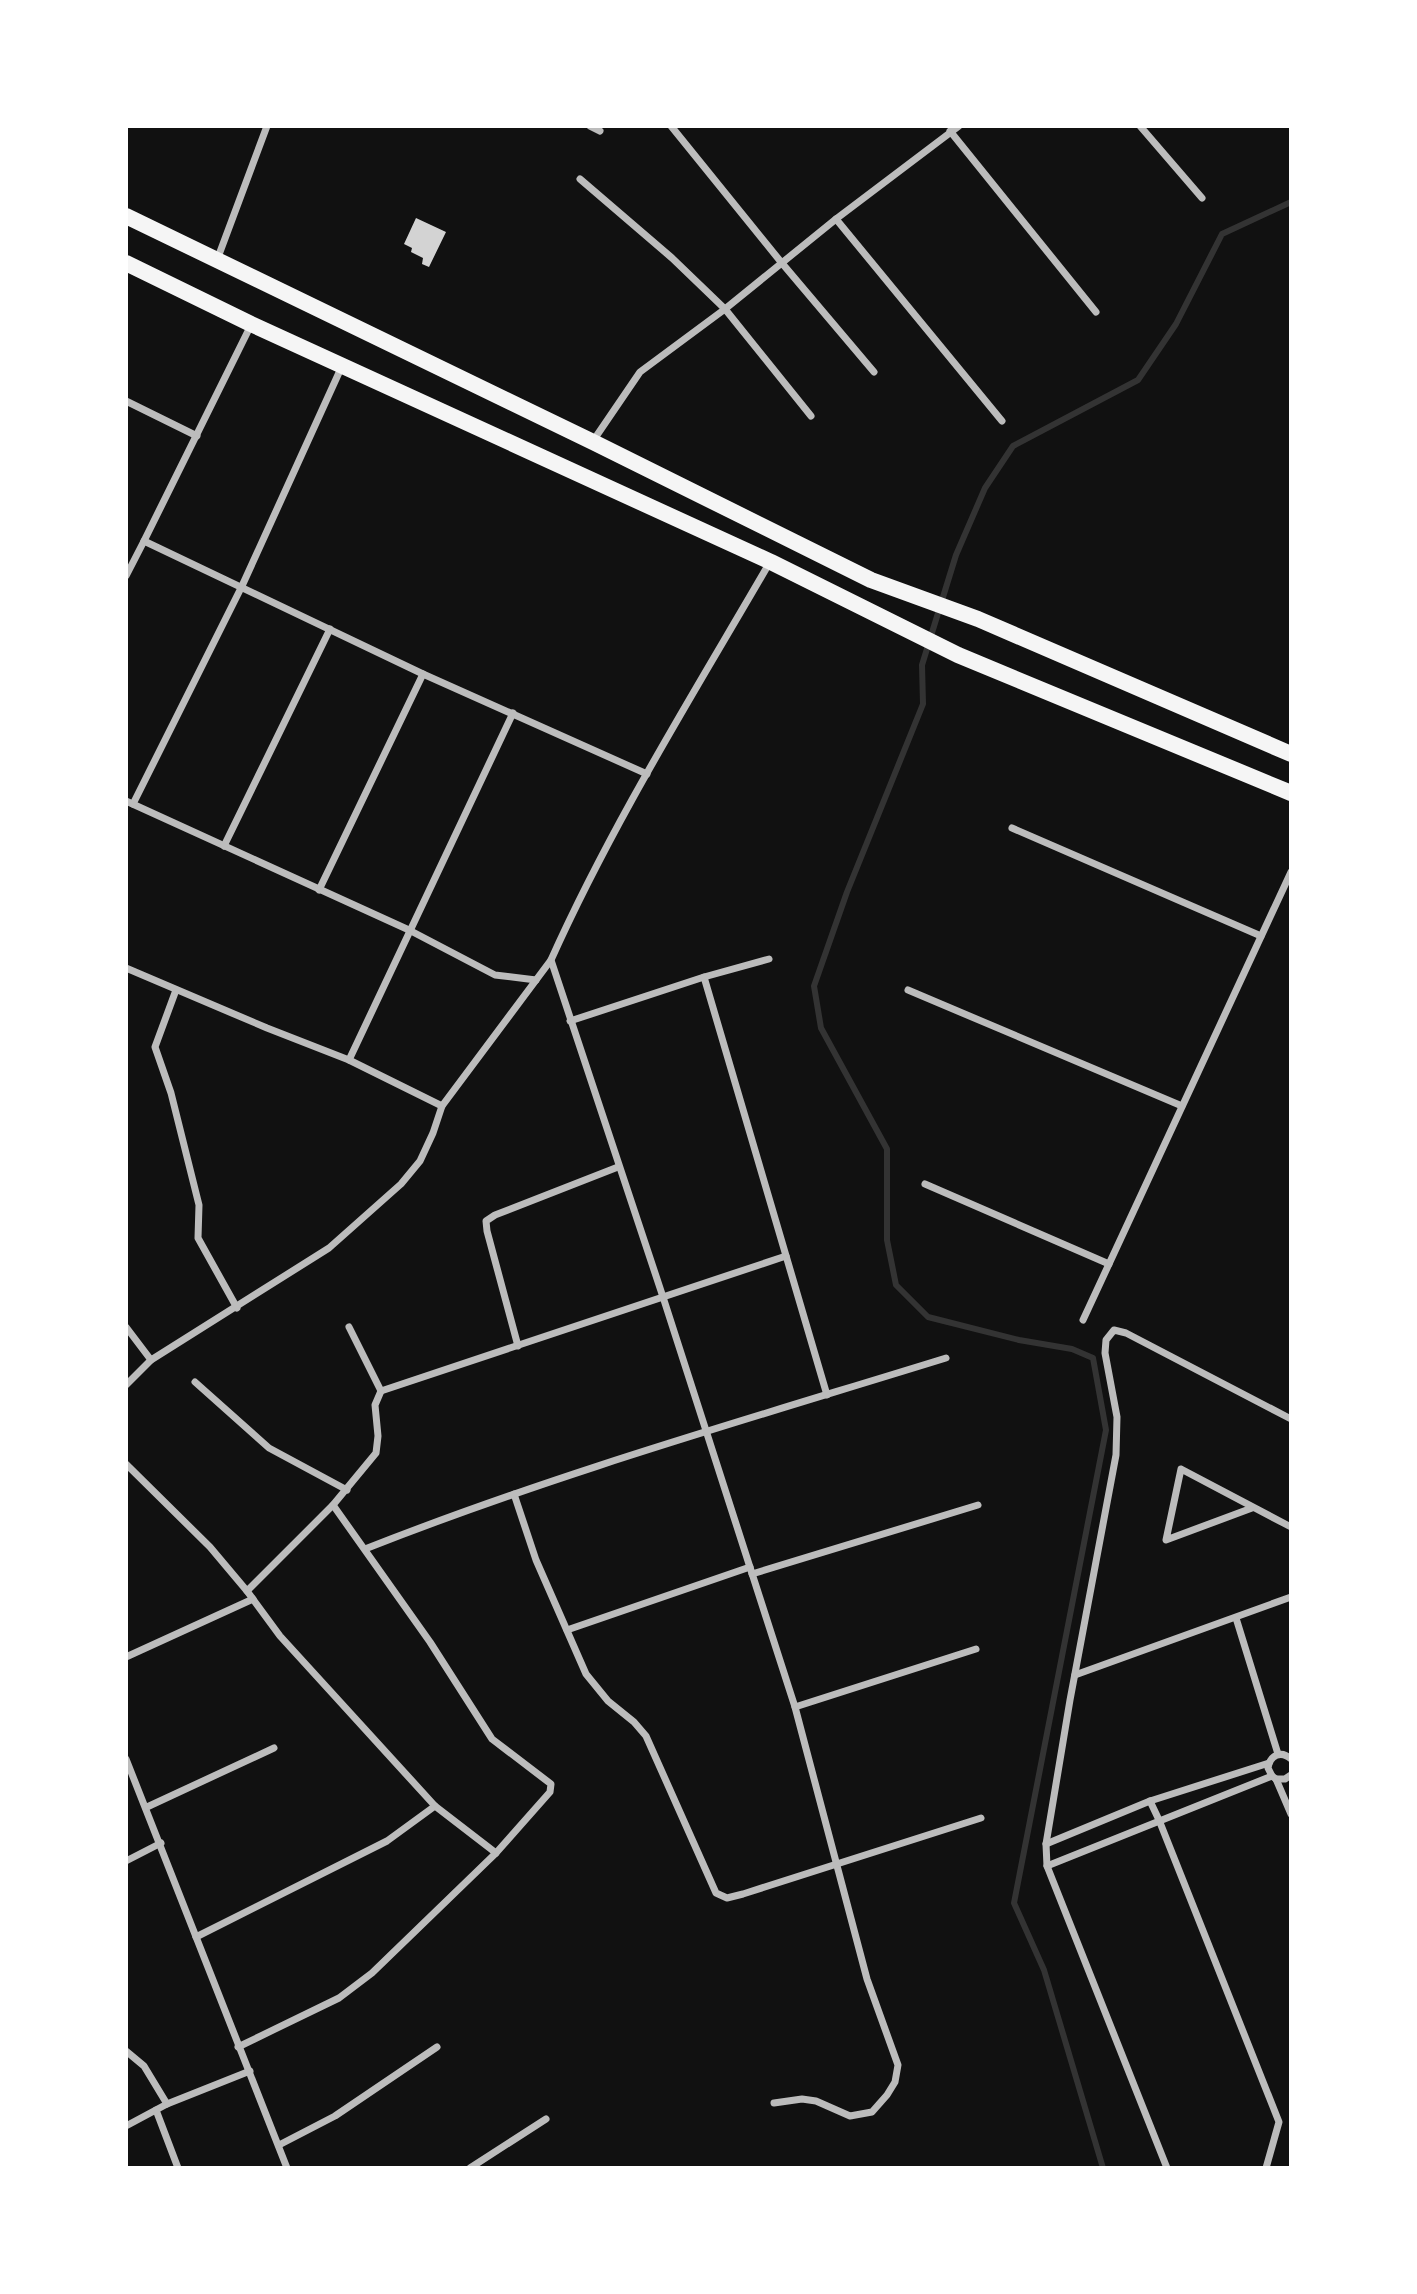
<svg xmlns="http://www.w3.org/2000/svg" width="1417" height="2294" viewBox="0 0 1417 2294" font-family="'IBM Plex Sans',sans-serif">
<style>
.lines{fill:none;stroke-linecap:round;stroke-linejoin:round}
.stream{stroke:#333;stroke-width:6}
.building{fill:#d3d3d3}
.minor{stroke:#bcbcbc;stroke-width:7}
.trunk{stroke:#f5f5f5;stroke-width:16}
</style>
<rect width="100%" height="100%" fill="#111"/>
<g class="lines">
<polyline class="stream" points="1103,2168 1044,1970 1014,1903 1106,1430 1093,1358 1072,1349 1019,1340 928,1317 896,1285 887,1240 887,1149 821,1028 814,986 847,892 923,704 922,665 956,555 985,488 1013,446 1138,380 1176,324 1222,234 1291,202"/>
</g>
<polygon class="building" points="416,218 446,232 429,267 422,264 423,258 411,252 412,248 404,244"/>
<g class="lines">
<g class="minor">
<polyline points="590,126 600,131"/>
<polyline points="671,126 781,262 874,372"/>
<polyline points="1140,126 1202,198"/>
<polyline points="950,131 1096,312"/>
<polyline points="580,179 672,258 725,309 811,416"/>
<polyline points="836,219 1002,421"/>
<polyline points="217,260 267,126"/>
<polyline points="126,401 197,436"/>
<polyline points="593,441 640,372 725,309 836,219 959,126"/>
<polyline points="144,541 251,325"/>
<path d="M770 562C694 693 613 822 551 960L663 1297 795 1707 867 1979 898 2065 895 2082 887 2095 872 2112 850 2116 816 2101 802 2099 774 2103"/>
<polyline points="126,576 144,541 423,674 647,774"/>
<polyline points="126,801 409,930 495,975 536,980"/>
<polyline points="133,804 242,586 342,366"/>
<polyline points="1012,828 1261,936"/>
<polyline points="224,846 330,629"/>
<polyline points="319,890 423,674"/>
<polyline points="126,968 267,1028 349,1060 442,1106"/>
<polyline points="704,977 827,1395"/>
<polyline points="176,990 155,1047 171,1093 199,1205 198,1238 237,1308"/>
<polyline points="908,990 1182,1106"/>
<polyline points="570,1021 704,977 769,959"/>
<polyline points="349,1060 513,713"/>
<polyline points="925,1184 1109,1264"/>
<polyline points="1083,1320 1291,872"/>
<polyline points="126,1327 151,1360"/>
<polyline points="349,1327 381,1391"/>
<polyline points="518,1346 487,1231 486,1221 495,1215 618,1167"/>
<polyline points="195,1382 269,1448 347,1490"/>
<polyline points="126,1385 151,1360 329,1248 401,1184 420,1161 433,1133 442,1106 551,960"/>
<polyline points="126,1464 210,1547 247,1591 280,1636 435,1806 496,1853"/>
<polyline points="514,1494 536,1560 586,1674 608,1701 634,1722 646,1736 716,1893 727,1898 743,1894 981,1818"/>
<polyline points="1252,1508 1166,1540 1181,1469 1291,1527"/>
<path d="M365 1549C555 1474 752 1418 946 1358"/>
<polyline points="752,1574 978,1505"/>
<polyline points="247,1591 333,1505 376,1453 378,1436 375,1405 381,1391 786,1256"/>
<polyline points="1236,1618 1278,1754"/>
<polyline points="567,1630 750,1567"/>
<polyline points="126,1657 253,1599"/>
<polyline points="1075,1675 1291,1597"/>
<polyline points="795,1707 976,1649"/>
<polyline points="126,1759 287,2168"/>
<path d="M1291 1759C1281 1750 1270 1755 1268 1768L1272 1776 1276 1779 1291 1814"/>
<polyline points="1276,1779 1285,1779 1291,1775"/>
<polyline points="1150,1801 1159,1820 1279,2122 1266,2168"/>
<polyline points="147,1807 274,1748"/>
<polyline points="1046,1844 1150,1801 1269,1763"/>
<polyline points="126,1861 161,1843"/>
<polyline points="1047,1866 1272,1776"/>
<polyline points="196,1937 387,1841 435,1806"/>
<polyline points="238,2047 339,1998 372,1973 496,1853 550,1792 551,1784 492,1739 430,1642 333,1505"/>
<polyline points="126,2051 144,2066 167,2104"/>
<polyline points="156,2110 178,2168"/>
<polyline points="126,2126 167,2104 250,2071"/>
<polyline points="279,2145 335,2116 437,2047"/>
<polyline points="470,2168 546,2119"/>
<polyline points="1167,2168 1047,1866 1046,1844 1070,1700 1116,1455 1117,1417 1105,1353 1106,1340 1114,1330 1126,1333 1291,1419"/>
</g>
<g class="trunk">
<polyline points="126,216 593,442 871,580 978,619 1291,754"/>
<polyline points="126,263 251,324 771,562 958,655 1291,793"/>
</g>
</g>
<rect width="1417" height="2294" fill="none" stroke="#ffffff" stroke-width="256"/>
</svg>
